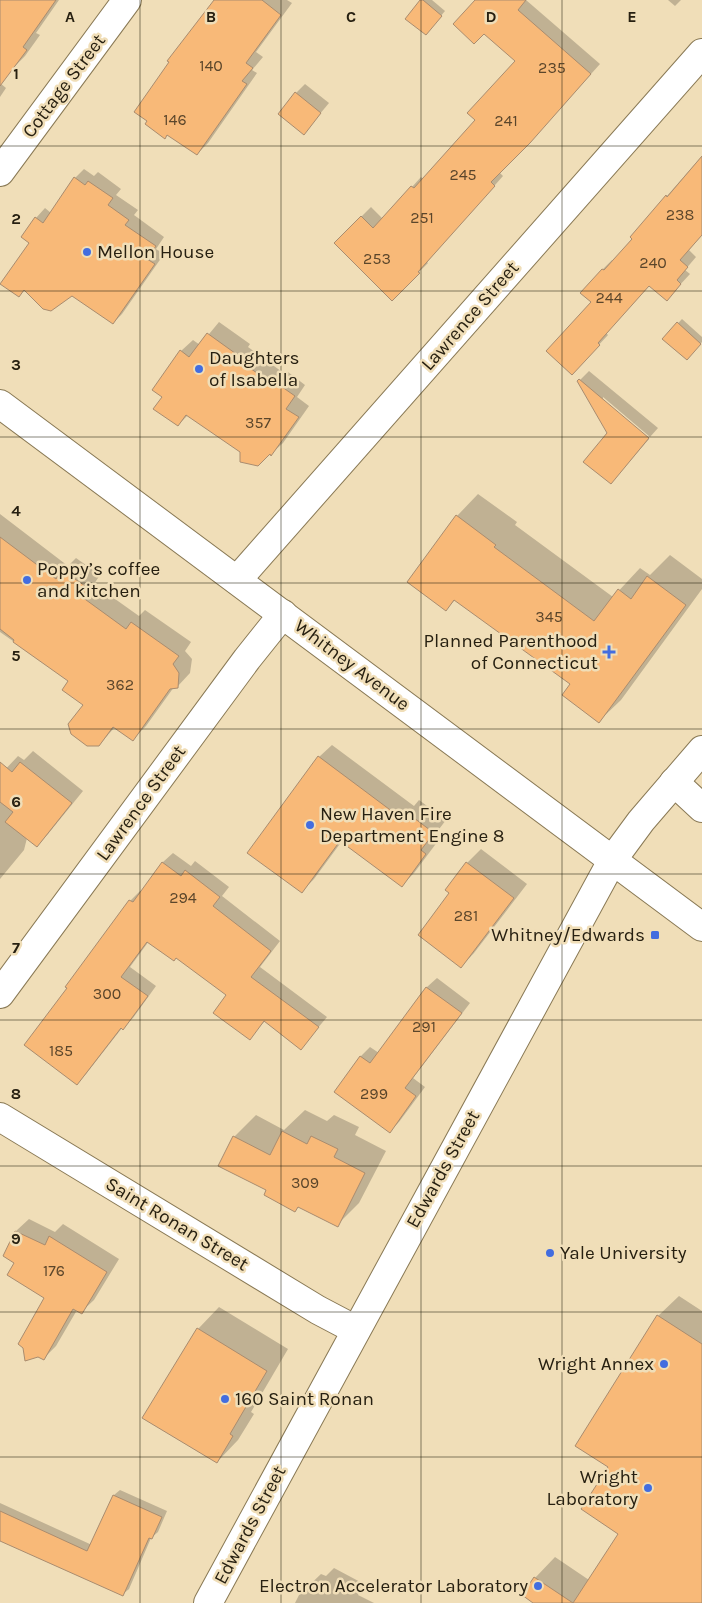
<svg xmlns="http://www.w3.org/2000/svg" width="702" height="1603" viewBox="0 0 702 1603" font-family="Karla,sans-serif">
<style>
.shadow{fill:#0003}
.building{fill:#f8b978;stroke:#a98c6f}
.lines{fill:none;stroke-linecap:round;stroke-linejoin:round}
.minor-casing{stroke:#897955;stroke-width:30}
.major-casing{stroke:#897955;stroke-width:30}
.minor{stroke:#fff;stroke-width:28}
.major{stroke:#fff;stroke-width:28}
.grid{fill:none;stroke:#272011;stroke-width:1;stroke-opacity:0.55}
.poi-dot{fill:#436ddf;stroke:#f0deb8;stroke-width:2}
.labels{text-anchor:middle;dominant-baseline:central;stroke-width:5;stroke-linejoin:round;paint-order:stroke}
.number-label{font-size:16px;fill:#5b462b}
.street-label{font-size:19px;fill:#272011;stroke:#f0deb8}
.poi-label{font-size:19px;fill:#272011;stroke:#f0deb8;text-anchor:start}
.grid-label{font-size:16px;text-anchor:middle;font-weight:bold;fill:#272011;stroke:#f0deb8;stroke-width:5;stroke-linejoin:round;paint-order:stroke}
</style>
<rect width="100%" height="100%" fill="#f0deb8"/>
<g class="shadow">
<polygon points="0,0 59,0 36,33 40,35 25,56 11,70 0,62"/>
<polygon points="216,0 287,0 292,3 256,52 263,57 252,70 257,73 208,143 197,154"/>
<polygon points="422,0 432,0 445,11 430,29"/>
<polygon points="477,0 526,0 600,64 539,132 499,172 503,176 427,262 428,263 392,299 335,243 371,207 383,219 421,177 423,179 477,120 517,61"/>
<polygon points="668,0 681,0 675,6"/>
<polygon points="0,83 6,88 0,97"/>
<polygon points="305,84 329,103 304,133 296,93"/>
<polygon points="702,156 702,235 689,250 696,257 685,270 690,274 666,300 650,285 606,333 608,335 581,364 593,302 603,269 612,260 613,261 633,238 631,237"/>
<polygon points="84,169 94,176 98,172 121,189 116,195 138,210 134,215 164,237 156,249 164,254 122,314 113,323 72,294 25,289 19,296 36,218 45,208 51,213 75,178"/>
<polygon points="682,319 702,337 702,342 686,359 664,338"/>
<polygon points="219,322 250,344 248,347 285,374 288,372 305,385 297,397 309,406 283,443 271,454 241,451 188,415 178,425 163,397 181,351 193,340 200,345"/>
<polygon points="589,371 658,428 650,437 603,397 603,401 649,439 611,483 609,433 579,381"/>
<polygon points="478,494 517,522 515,525 613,597 640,568 650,575 670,555 702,579 702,589 621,700 599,721 572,684 456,599 446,609 457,516"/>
<polygon points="0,514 68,566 76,558 100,575 94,584 139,616 145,610 191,642 185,651 192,659 190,673 177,687 174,687 146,726 133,739 115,727 99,745 84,704 70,681 0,632"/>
<polygon points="332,745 414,806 419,800 446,820 433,837 438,841 414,873 402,885 342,841 314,879 302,891 319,757"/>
<polygon points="33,751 83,791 48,834 37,846 27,838 24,850 0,879 0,775 18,756 24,760"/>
<polygon points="481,849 527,884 474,953 461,967 451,893 447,890 467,863"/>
<polygon points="173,853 191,866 195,861 229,887 222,896 280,941 260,967 327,1017 301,1048 265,1021 249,1038 228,995 176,957 149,941 130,967 156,986 133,1018 122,1028 86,1074 77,1084 68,988 130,901 140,891 142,892 163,862"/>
<polygon points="437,978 470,1003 413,1078 425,1087 399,1122 390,1131 336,1092 361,1056 370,1047 379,1053 427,987"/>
<polygon points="305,1110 327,1121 334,1115 359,1127 355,1135 386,1151 359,1203 337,1225 300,1206 295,1210 268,1189 234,1137 256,1115 284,1130"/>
<polygon points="29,1219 55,1232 63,1224 119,1259 94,1300 81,1312 77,1310 56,1346 44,1358 46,1297 16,1263 5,1256 16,1231"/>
<polygon points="679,1296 702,1311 702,1603 536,1603 535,1578 555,1557 589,1580 620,1533 610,1467 577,1445 658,1316"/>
<polygon points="219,1307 288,1349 251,1412 254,1414 238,1440 217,1462 198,1329"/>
<polygon points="120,1490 167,1511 158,1532 151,1538 129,1589 123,1594 0,1539 0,1503 92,1545 114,1495"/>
<polygon points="334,1568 364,1584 358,1595 374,1603 295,1603 299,1595 321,1574 326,1576"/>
</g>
<g class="building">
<polygon points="0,0 56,0 23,47 27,50 0,86"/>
<polygon points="214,0 262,0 281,15 246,63 253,68 242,81 247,84 197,155 167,135 165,139 145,124 147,121 134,112 169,62 167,61"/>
<polygon points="420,0 423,0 442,16 426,35 405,19"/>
<polygon points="475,0 526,0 518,10 591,74 530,143 491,182 495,186 418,272 420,273 392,301 334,243 361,216 373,228 411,186 414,188 475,120 467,113 515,61 484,34 474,44 453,24"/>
<polygon points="295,92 321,113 304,135 278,114"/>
<polygon points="702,156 702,235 680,260 688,267 677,280 681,284 667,301 649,286 598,343 600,345 572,375 546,351 591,302 580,293 602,269 604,270 632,239 630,237 666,195 667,197"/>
<polygon points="74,177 85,185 88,181 113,198 108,205 129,220 125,225 156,246 147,259 155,264 113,324 72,296 51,311 43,309 24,290 19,297 0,284 29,243 21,237 35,217 43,223"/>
<polygon points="677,322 701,344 687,360 662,339"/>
<polygon points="207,333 239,356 237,359 274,385 275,382 295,396 286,409 299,417 271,456 270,454 258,466 240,462 240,452 186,415 178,426 153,409 162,397 152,390 180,350 189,357"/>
<polygon points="579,379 649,438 611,484 583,462 607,433 577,381"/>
<polygon points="456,515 496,545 494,547 594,621 618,589 631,599 647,576 686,605 599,723 562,695 570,684 454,600 446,611 407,582"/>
<polygon points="0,537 56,579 62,570 88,588 82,597 126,629 131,622 179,656 173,664 179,673 178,688 170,689 133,741 113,727 99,746 87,746 71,734 68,724 83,705 62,690 68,681 13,642 14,640 0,629"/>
<polygon points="318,756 401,818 406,812 434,833 421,850 426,854 402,887 340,841 302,893 247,853"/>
<polygon points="0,762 12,772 20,762 72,803 37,847 5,822 13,812 0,802"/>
<polygon points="162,862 181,876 185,870 220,897 213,906 271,951 251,977 319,1027 301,1050 264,1021 250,1040 213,1013 226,995 176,958 174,961 147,942 121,977 148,996 123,1030 121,1028 77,1085 24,1045 67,988 65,987 129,900 133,902"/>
<polygon points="466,862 514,898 461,968 418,935 449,893 445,890"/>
<polygon points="426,987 462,1013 405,1088 416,1096 390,1133 334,1092 360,1056 370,1063"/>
<polygon points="282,1131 307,1144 311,1136 338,1149 334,1157 365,1173 338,1227 298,1207 295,1212 264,1195 266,1190 218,1166 233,1136 270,1155"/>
<polygon points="15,1231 45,1245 49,1236 107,1272 82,1314 73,1309 44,1360 38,1357 25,1361 23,1348 18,1344 44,1298 7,1275 14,1263 3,1256"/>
<polygon points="657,1315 702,1344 702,1603 533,1603 522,1595 534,1577 573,1603 618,1534 581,1509 608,1467 575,1446"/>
<polygon points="197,1328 267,1371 230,1434 233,1436 217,1463 142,1418"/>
<polygon points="113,1495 162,1517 152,1539 149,1538 123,1596 0,1541 0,1511 87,1551"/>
</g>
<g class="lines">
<defs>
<g id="minor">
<polyline points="0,172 127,0"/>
<polyline points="237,580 702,53"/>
<polyline points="674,782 702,808"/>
<polyline points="613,859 641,821 702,750"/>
<polyline points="0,994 247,659 283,614"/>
<polyline points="0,1117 318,1310 356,1330"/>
</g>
<g id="major">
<polyline points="0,404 702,927"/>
<polyline points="208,1603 613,859"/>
</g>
</defs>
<use href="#minor" class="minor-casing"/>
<use href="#major" class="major-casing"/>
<use href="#minor" class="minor"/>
<use href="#major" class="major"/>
</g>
<path class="grid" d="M140 0V1603M281 0V1603M421 0V1603M562 0V1603M0 146H702M0 291H702M0 437H702M0 583H702M0 729H702M0 874H702M0 1020H702M0 1166H702M0 1312H702M0 1457H702"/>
<g class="poi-dot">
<circle cx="87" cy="252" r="5"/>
<circle cx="199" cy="369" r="5"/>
<circle cx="27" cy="580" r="5"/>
<path d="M606.5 644.5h5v5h5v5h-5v5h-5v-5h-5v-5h5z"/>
<circle cx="310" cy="825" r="5"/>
<rect x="650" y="930" width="10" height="10" rx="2.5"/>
<circle cx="550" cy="1253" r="5"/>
<circle cx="664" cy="1364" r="5"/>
<circle cx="225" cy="1399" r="5"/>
<circle cx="648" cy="1488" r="5"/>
<circle cx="538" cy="1586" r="5"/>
</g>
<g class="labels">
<g class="number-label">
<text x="211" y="65">140</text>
<text x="552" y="67">235</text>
<text x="175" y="119">146</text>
<text x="506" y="120">241</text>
<text x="463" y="174">245</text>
<text x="680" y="214">238</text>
<text x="422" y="217">251</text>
<text x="377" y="258">253</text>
<text x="653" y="262">240</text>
<text x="609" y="297">244</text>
<text x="258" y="422">357</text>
<text x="549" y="616">345</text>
<text x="120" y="684">362</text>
<text x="183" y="897">294</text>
<text x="466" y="915">281</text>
<text x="107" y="993">300</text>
<text x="424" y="1026">291</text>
<text x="61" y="1050">185</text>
<text x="374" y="1093">299</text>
<text x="305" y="1182">309</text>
<text x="54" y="1270">176</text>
</g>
<g class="street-label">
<text transform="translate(64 86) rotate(-53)">Cottage Street</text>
<text transform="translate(470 316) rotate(-49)">Lawrence Street</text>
<text transform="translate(352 665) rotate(37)">Whitney Avenue</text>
<text transform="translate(141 803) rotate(-54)">Lawrence Street</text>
<text transform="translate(443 1169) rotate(-61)">Edwards Street</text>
<text transform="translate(177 1224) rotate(31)">Saint Ronan Street</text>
<text transform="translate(250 1525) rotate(-62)">Edwards Street</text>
</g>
<g class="poi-label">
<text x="97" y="252">Mellon House</text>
<text x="209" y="358">Daughters<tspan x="209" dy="22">of Isabella</tspan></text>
<text x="37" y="569">Poppy’s coffee<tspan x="37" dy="22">and kitchen</tspan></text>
<text x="598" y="641" text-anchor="end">Planned Parenthood<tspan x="598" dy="22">of Connecticut</tspan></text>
<text x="320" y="814">New Haven Fire<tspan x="320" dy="22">Department Engine 8</tspan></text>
<text x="645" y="935" text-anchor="end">Whitney/Edwards</text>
<text x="560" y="1253">Yale University</text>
<text x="654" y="1364" text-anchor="end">Wright Annex</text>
<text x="235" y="1399">160 Saint Ronan</text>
<text x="638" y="1477" text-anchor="end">Wright<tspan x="638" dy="22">Laboratory</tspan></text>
<text x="528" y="1586" text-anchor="end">Electron Accelerator Laboratory</text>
</g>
</g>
<g class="grid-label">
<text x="70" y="22">A</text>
<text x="211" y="22">B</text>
<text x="351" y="22">C</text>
<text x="491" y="22">D</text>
<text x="632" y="22">E</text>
<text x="16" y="79">1</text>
<text x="16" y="224">2</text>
<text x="16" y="370">3</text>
<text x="16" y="516">4</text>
<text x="16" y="661">5</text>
<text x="16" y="807">6</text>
<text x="16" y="953">7</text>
<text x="16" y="1099">8</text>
<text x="16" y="1244">9</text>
</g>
</svg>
